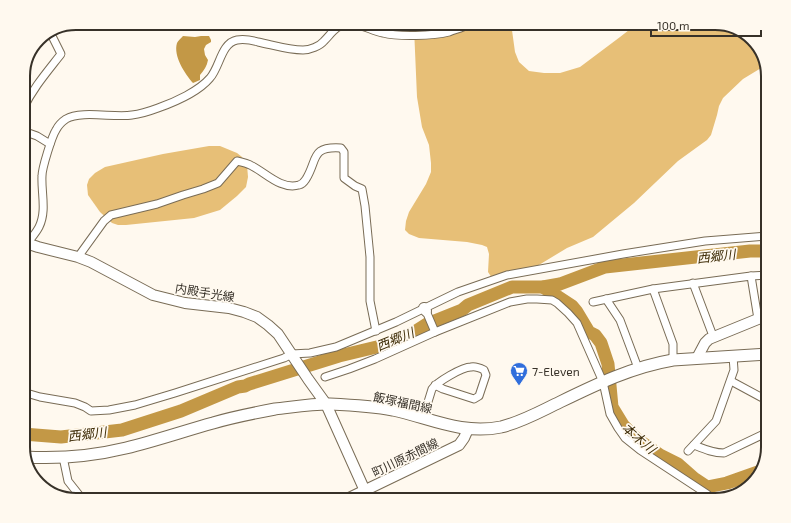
<svg xmlns="http://www.w3.org/2000/svg" width="791" height="523" viewBox="0 0 791 523" font-family="'Exo 2','Noto Sans JP',sans-serif">
<style>
.green{fill:#e7bf77}
.water{fill:#c39846}
.lines{fill:none;stroke-linecap:round;stroke-linejoin:round}
.river{stroke:#c39846;stroke-width:13}
.street-casing{stroke:#796c56;stroke-width:9}
.secondary-casing{stroke:#796c56;stroke-width:12}
.primary-casing{stroke:#796c56;stroke-width:13}
.street{stroke:#fff;stroke-width:7}
.secondary{stroke:#fff;stroke-width:10}
.primary{stroke:#fff;stroke-width:11}
.labels{text-anchor:middle;dominant-baseline:central;stroke-width:3.5;stroke-linejoin:round;paint-order:stroke}
.street-label{font-size:12px;fill:#373128;stroke:#fff9ef}
.poi-label{font-size:12px;fill:#373128;stroke:#fff9ef;text-anchor:start}
.water-label{font-size:13px;font-style:italic;fill:#402e09;stroke:#fff9ef}
.rim{fill:none;stroke:#373128;stroke-width:2}
</style>
<rect width="100%" height="100%" fill="#fff9ef"/>
<g class="green">
<polygon points="411,23 511,23 515,52 519,62 529,71 544,73 560,73 580,67 620,37 638,23 715,23 744,32 761,50 766,65 743,79 723,98 719,106 717,115 711,135 707,140 678,161 634,203 593,237 567,248 524,274 492,278 488,272 489,254 487,247 482,245 467,242 419,238 409,234 405,230 406,221 409,212 426,184 431,172 431,163 429,145 422,127 417,97 414,28"/>
<polygon points="209,146 220,146 237,153 242,157 247,165 248,177 246,187 237,196 220,210 194,218 126,225 118,225 112,223 100,212 88,195 87,185 89,179 95,173 105,167 163,154"/>
</g>
<path class="water" d="M183 36 195 37 201 36H209L211 40V42L206 45 204 49 205 55 208 60C207 66 204 70 200 75V80L193 83C185 74 173 56 177 43 178 41 181 38 183 36Z"/>
<g class="lines">
<g class="river">
<polyline points="543,287 572,306 577,312 589,332 595,335 601,343 608,364 612,407 623,425 637,439 660,455 678,464 695,479 707,487 727,483 761,471"/>
<polyline points="23,434 61,437 122,430 181,411 238,387 245,386 249,384 339,356 385,345 413,333 427,324 462,310 468,305 512,287 543,287 560,284 605,267 750,251 768,251"/>
</g>
<defs>
<g id="street">
<path d="M23 109C33 88 47 72 61 54L53 38"/>
<polyline points="23,131 37,136 50,144"/>
<path d="M27 244C31 238 36 233 39 227 47 211 41 192 42 176 42 168 52 136 56 130 58 126 63 121 66 119 81 110 115 118 132 115 141 114 150 111 158 108 175 102 199 91 210 78 220 67 221 43 237 40 244 39 251 40 258 42 273 45 288 50 303 50 310 50 320 46 324 41 332 33 336 25 348 24 361 23 371 31 383 33 398 37 433 36 449 32 454 30 458 29 463 27"/>
<path d="M78 257 104 221 111 215 157 204 183 195 203 189 218 183 237 161C242 162 247 163 252 166 266 173 281 190 299 185 303 184 304 182 306 179 318 160 310 146 341 148L344 152V178L355 186 362 189 365 206 370 257V301L376 331"/>
<polyline points="751,276 767,275"/>
<polyline points="693,283 713,336"/>
<polyline points="653,289 673,344 673,360"/>
<polyline points="606,299 620,320 638,368"/>
<polyline points="593,302 653,289 751,276 758,319"/>
<polyline points="426,311 435,332"/>
<polyline points="325,377 349,369 375,359 435,332 510,302 527,299 537,299 552,300 557,303 568,313 577,323 603,382 610,414 618,428 625,438 640,450 707,494 712,500"/>
<polyline points="731,381 768,401"/>
<polyline points="23,392 40,397 75,403 85,407 91,411 109,410 135,405 175,393 284,358 292,354 310,353 336,347 396,322 458,292 507,275 623,254 705,241 768,236"/>
<path d="M423 418 432 389C437 382 462 367 471 367 476 366 480 368 484 370L486 375 479 396 474 399 443 389 435 385"/>
<path d="M694 445C704 449 713 453 724 453L768 432"/>
<polyline points="688,451 716,421 734,370 733,356"/>
<polyline points="63,457 68,481 83,500"/>
</g>
<g id="secondary">
<polyline points="23,242 38,247 78,257 91,262 153,295 185,303 229,308 244,312 257,317 268,325 278,334 308,379 326,404 365,491"/>
<polyline points="424,308 426,311"/>
<polyline points="697,358 705,343 709,339 758,319 768,315"/>
<polyline points="345,500 459,445 464,438 468,429"/>
</g>
<path id="primary" d="M25 457C59 459 93 456 126 448 155 441 184 431 213 423 233 417 254 413 275 409 293 407 311 404 329 404 350 405 372 406 393 410 430 418 462 435 501 427 522 422 541 411 560 402 597 384 632 367 673 360L768 354"/>
</defs>
<use href="#street" class="street-casing"/>
<use href="#secondary" class="secondary-casing"/>
<use href="#primary" class="primary-casing"/>
<use href="#street" class="street"/>
<use href="#secondary" class="secondary"/>
<use href="#primary" class="primary"/>
</g>
<defs>
<symbol id="supermarket-pin" viewBox="-11 -11 22 30"><path d="M0 17L-7.5 6A9.5 9.5 0 1 1 7.5 6Z" fill="#306edc" stroke="#fff9ef"/><path d="M-6-5.5h2.5l.6 2H6L4.5 2H-2.5L-4.4-4H-6ZM-1.5 3.2a1.3 1.3 0 1 0 .1 0ZM3 3.2a1.3 1.3 0 1 0 .1 0Z" fill="#fff"/></symbol>
</defs>
<g fill-rule="evenodd">
<use href="#supermarket-pin" x="509" y="361" width="20" height="27"/>
</g>
<g class="labels">
<g class="street-label">
<text transform="translate(205 292) rotate(9)">内殿手光線</text>
<text transform="translate(403 402) rotate(12)">飯塚福間線</text>
<text transform="translate(405 457) rotate(-26)">町川原赤間線</text>
</g>
<g class="poi-label">
<text x="532" y="371">7-Eleven</text>
</g>
<g class="water-label">
<text transform="translate(716 256) rotate(-6)">西郷川</text>
<text transform="translate(395 339) rotate(-22)">西郷川</text>
<text transform="translate(87 434) rotate(-7)">西郷川</text>
<text transform="translate(639 438) rotate(41)">本木川</text>
</g>
</g>
<path d="M0 0H791V523H0ZM76 30H715A46 46 0 0 1 761 76V447A46 46 0 0 1 715 493H76A46 46 0 0 1 30 447V76A46 46 0 0 1 76 30Z" fill="#fff9ef" fill-rule="evenodd"/>
<path class="rim" d="M76 30H715A46 46 0 0 1 761 76V447A46 46 0 0 1 715 493H76A46 46 0 0 1 30 447V76A46 46 0 0 1 76 30Z"/>
<path d="M651 30v6h110v-6" fill="none" stroke="#373128" stroke-width="2"/>
<text x="657" y="30" font-size="12" fill="#373128" stroke="#fff9ef" stroke-width="3" paint-order="stroke">100 m</text>
</svg>
